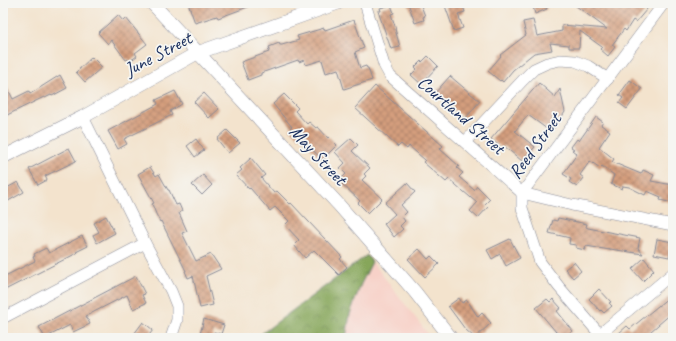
<svg xmlns="http://www.w3.org/2000/svg" width="676" height="341" viewBox="0 0 676 341" font-family="Caveat,sans-serif">
<style>
.built{fill:#f7d1c8}
.forest{fill:url(#forest-crowns);stroke:#506a5c}
.building{fill:url(#building-cross-hatch)}
.lines{fill:none;stroke-linecap:round;stroke-linejoin:round}
.minor-casing{stroke:#878996;stroke-width:12}
.tertiary-casing{stroke:#878996;stroke-width:14}
.minor{stroke:#fff;stroke-width:11}
.tertiary{stroke:#fff;stroke-width:13}
.labels{text-anchor:middle;dominant-baseline:central;stroke-width:3.5;stroke-linejoin:round;paint-order:stroke}
.street-label{font-size:19px;fill:#1b2f5e;stroke:#f6f6f2}
</style>
<defs>
<pattern id="forest-crowns" width="20" height="18" patternUnits="userSpaceOnUse"><rect width="20" height="18" fill="#86a65a"/><path d="M2 6a3 3 0 1 1 6 0M12 15a3 3 0 1 1 6 0" fill="none" stroke="#6d884e"/></pattern>
<pattern id="building-cross-hatch" width="8" height="8" patternUnits="userSpaceOnUse"><rect width="8" height="8" fill="#d49e7d"/><path d="M0 0l8 8M0 8l8-8" fill="none" stroke="#ab816a"/></pattern>
</defs>
<rect width="100%" height="100%" fill="#f6f6f2"/>
<filter id="ink" filterUnits="userSpaceOnUse"><feTurbulence type="fractalNoise" baseFrequency=".025" numOctaves="2"/><feDisplacementMap in="SourceGraphic" scale="8" xChannelSelector="R" yChannelSelector="G"/><feConvolveMatrix kernelMatrix="1 2 1 2 8 2 1 2 1" color-interpolation-filters="sRGB"/></filter>
<filter id="wash" filterUnits="userSpaceOnUse"><feTurbulence type="fractalNoise" baseFrequency=".012" numOctaves="4" result="noise"/><feDisplacementMap in="SourceGraphic" scale="16" xChannelSelector="R" yChannelSelector="G"/><feGaussianBlur stdDeviation="0.9" result="paint"/><feColorMatrix in="noise" values="0 0 0 0 0 0 0 0 0 0 0 0 0 0 0 0 0 1.4 0 .05"/><feComposite in="paint" operator="in"/></filter>
<g filter="url(#wash)">
<rect width="100%" height="100%" fill="#f3e3cd"/>
<polygon class="built" points="367,255 431,338 258,338 261,334"/>
<polygon class="forest" points="367,255 372,262 361,284 350,314 346,338 258,338 261,334"/>
<g id="blocks">
<g class="building">
<polygon points="188,3 256,3 256,4 218,18 217,16 195,23"/>
<polygon points="408,3 420,3 425,16 423,17 424,20 415,23"/>
<polygon points="444,3 462,3 465,12 458,14 463,28 454,31"/>
<polygon points="532,3 544,3 547,9 535,14"/>
<polygon points="572,3 652,3 636,22 633,20 626,31 624,29 612,45 615,47 608,56 600,49 602,47 580,31 579,48 569,48 569,45 550,43 552,50 534,53 513,70 503,82 501,80 500,81 488,71 501,56 500,55 526,35 523,22 533,20 537,36 562,31 562,25 607,29"/>
<polygon points="391,5 394,13 391,14 396,29 395,29 400,47 391,49 378,11 381,11 380,8"/>
<polygon points="118,15 123,21 126,18 147,44 135,53 137,56 130,61 128,59 126,60 111,40 108,44 98,33"/>
<polygon points="354,20 364,48 355,52 360,68 366,66 367,68 368,68 372,80 344,89 338,69 326,73 322,60 306,65 304,60 299,62 298,60 261,73 261,75 248,80 241,62 269,52 268,50 270,50 269,47 279,43 280,45 282,45 299,40 297,36 324,28 325,30"/>
<polygon points="428,56 438,66 421,84 411,75 417,69 415,67 421,61 422,62"/>
<polygon points="92,57 102,67 85,82 76,72"/>
<polygon points="60,75 67,88 52,96 51,95 45,98 44,97 3,117 3,79 13,99 29,91 30,94"/>
<polygon points="450,76 470,93 480,101 465,119 435,93"/>
<polygon points="630,80 642,89 627,109 619,103 623,98 619,95"/>
<polygon points="539,83 555,97 560,89 565,112 551,132 528,115 515,131 535,147 522,161 504,146 502,148 491,139 513,113"/>
<polygon points="375,86 443,146 440,149 459,166 457,168 463,173 459,177 474,190 477,186 490,199 485,204 488,207 478,218 470,211 477,203 449,179 446,182 423,162 425,160 409,146 407,149 401,144 398,147 355,108"/>
<polygon points="175,91 182,104 170,111 172,115 124,139 127,144 118,149 108,131 158,104 156,100"/>
<polygon points="204,93 219,109 209,118 194,102"/>
<polygon points="284,94 298,108 295,111 307,124 309,122 316,128 318,127 328,138 329,137 337,145 322,160 300,136 299,138 290,129 292,127 273,104"/>
<polygon points="596,117 603,122 601,125 610,131 599,147 614,159 612,162 641,174 643,170 654,175 651,181 673,185 673,203 660,200 661,197 647,191 645,195 629,187 623,186 622,189 611,184 614,175 602,166 600,168 590,161 580,175 584,178 577,187 569,182 571,179 563,174 577,154 572,150 574,149 571,147 577,139 579,141"/>
<polygon points="227,130 240,143 228,153 217,139"/>
<polygon points="351,138 358,145 352,151 370,168 364,174 366,176 362,180 382,199 368,213 358,203 360,201 339,181 346,174 340,168 345,163 335,152"/>
<polygon points="196,139 204,150 195,157 187,146"/>
<polygon points="69,148 76,161 45,176 47,180 38,185 29,169"/>
<polygon points="251,158 265,175 261,178 274,193 277,191 290,204 291,203 342,257 340,259 347,267 339,275 314,250 305,258 294,245 299,240 285,225 289,221 275,207 270,211 250,188 249,189 236,175 242,170 240,168"/>
<polygon points="150,167 156,176 159,174 168,190 169,190 176,205 179,204 182,211 179,213 187,231 182,233 196,261 211,254 221,269 206,276 213,305 200,308 193,276 188,278 185,271 186,271 161,221 160,222 156,214 152,204 154,203 138,174"/>
<polygon points="203,175 212,185 202,195 192,185"/>
<polygon points="18,182 24,192 3,204 3,190"/>
<polygon points="407,183 415,192 401,205 407,212 402,217 405,221 400,226 403,229 394,237 384,224 395,214 385,203"/>
<polygon points="106,216 115,233 97,243 93,235 99,232 94,223"/>
<polygon points="558,218 587,224 586,227 588,228 640,238 638,248 643,254 610,249 610,250 586,246 585,250 576,248 576,245 569,244 570,238 549,233 553,220 557,221"/>
<polygon points="82,236 88,246 76,252 77,253 3,291 3,277 35,261 33,257 35,256 34,254 46,248 49,253"/>
<polygon points="510,239 520,258 506,266 500,254 492,259 487,250"/>
<polygon points="657,239 673,242 673,251 671,250 669,257 654,254"/>
<polygon points="419,249 428,259 431,256 439,264 425,277 408,259"/>
<polygon points="644,258 654,270 643,281 632,269"/>
<polygon points="574,262 581,271 573,278 565,269"/>
<polygon points="136,276 145,294 142,295 146,303 133,309 127,295 86,316 90,324 73,332 70,325 45,338 39,327"/>
<polygon points="599,289 611,302 609,303 612,306 604,313 601,310 600,311 589,299"/>
<polygon points="669,297 673,302 673,312 643,338 620,338 622,336 619,333 627,326 630,329"/>
<polygon points="459,298 462,303 467,300 478,317 482,313 491,323 475,338 465,329 448,306"/>
<polygon points="547,299 550,302 553,299 561,308 557,311 573,331 564,338 561,338 536,308"/>
<polygon points="204,319 224,325 221,334 214,332 212,338 199,338"/>
<polygon points="143,322 153,330 147,338 131,338"/>
</g>
</g>
</g>
<g filter="url(#ink)">
<use href="#blocks" fill-opacity="0" stroke="#878996" stroke-width="1"/>
<g class="lines">
<defs>
<g id="minor">
<polyline points="365,3 384,65 390,76 522,193 572,205 673,225"/>
<polyline points="83,117 145,243 171,291 177,306 177,320 171,338"/>
<polyline points="465,142 523,80 534,69 547,63 560,60 575,61 588,66 608,79"/>
<polyline points="3,318 145,243"/>
<polyline points="600,334 673,273"/>
<polyline points="603,338 559,287 540,262 522,208 522,193 664,3"/>
</g>
<g id="tertiary">
<polyline points="152,3 338,204 415,292 451,338"/>
<polyline points="3,157 83,117 197,53 338,3"/>
</g>
</defs>
<use href="#minor" class="minor-casing"/>
<use href="#tertiary" class="tertiary-casing"/>
<use href="#minor" class="minor"/>
<use href="#tertiary" class="tertiary"/>
</g>
</g>
<g class="labels">
<g class="street-label">
<text transform="translate(158 54) rotate(-28)">June Street</text>
<text transform="translate(461 115) rotate(41)">Courtland Street</text>
<text transform="translate(535 146) rotate(-54)">Reed Street</text>
<text transform="translate(318 155) rotate(47)">May Street</text>
</g>
</g>
<rect width="676" height="341" fill="none" stroke="#f6f6f2" stroke-width="16"/>
</svg>
